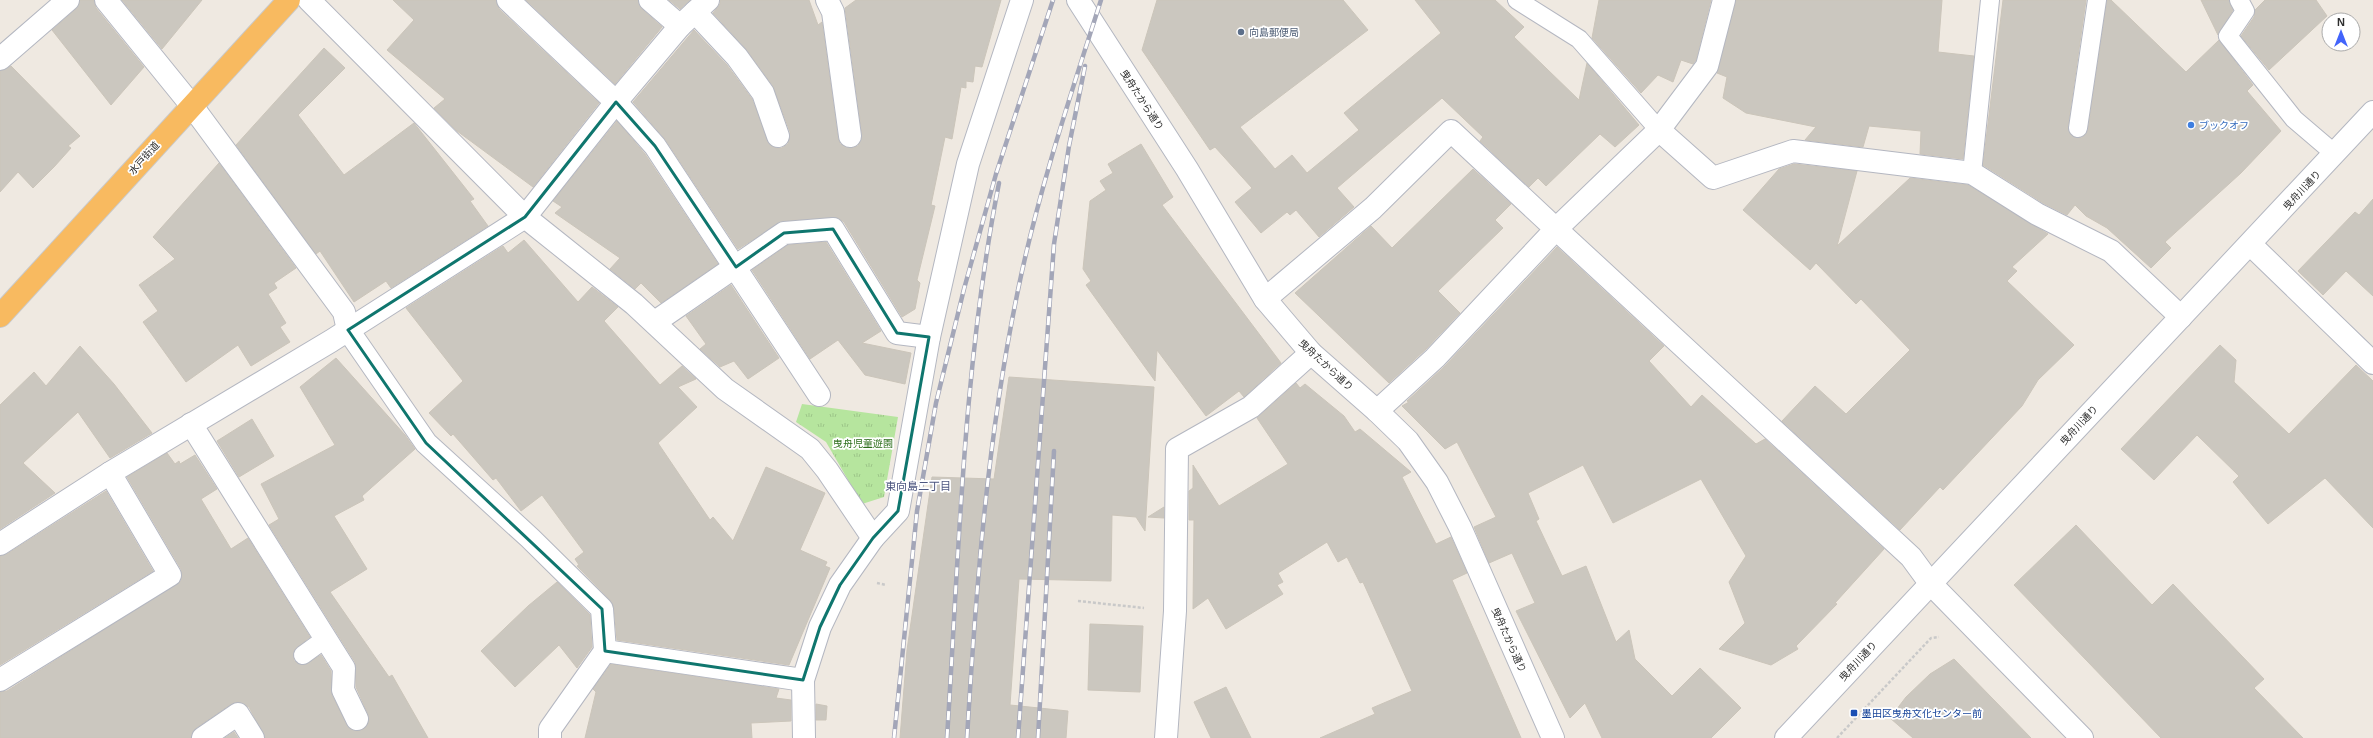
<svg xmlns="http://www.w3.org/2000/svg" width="2373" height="738" viewBox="0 0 2373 738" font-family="Helvetica,'Noto Sans JP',sans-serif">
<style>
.grass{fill:url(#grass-tufts)}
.building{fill:#cbc7bf;stroke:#cbc5ba}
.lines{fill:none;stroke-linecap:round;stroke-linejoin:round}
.service-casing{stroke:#b4b7c1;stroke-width:20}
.minor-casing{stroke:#b4b7c1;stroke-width:24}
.tertiary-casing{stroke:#b4b7c1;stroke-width:24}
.trunk-casing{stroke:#c9c9c9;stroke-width:24}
.path{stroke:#c9c9c9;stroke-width:2.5;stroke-dasharray:3 2;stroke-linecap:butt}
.service{stroke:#fff;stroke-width:18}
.minor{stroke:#fff;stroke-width:22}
.tertiary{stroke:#fff;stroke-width:22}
.trunk{stroke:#f8ba60;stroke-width:22}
.rail-casing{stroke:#a3a6b8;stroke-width:4.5}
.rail{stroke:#fff;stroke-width:3;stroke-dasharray:9;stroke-linecap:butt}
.marked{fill:none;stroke:#0f766e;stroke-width:3;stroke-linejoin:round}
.service-dot{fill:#5c6f8a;stroke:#fff;stroke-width:1.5}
.shop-dot{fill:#3f7fe0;stroke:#fff;stroke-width:1.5}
.transit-dot{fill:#1a4fb4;stroke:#fff;stroke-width:1.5}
.labels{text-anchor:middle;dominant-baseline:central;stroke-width:3.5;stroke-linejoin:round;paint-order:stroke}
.service-label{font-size:10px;fill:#4e5e75;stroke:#fff;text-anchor:start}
.street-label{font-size:10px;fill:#2e2e2e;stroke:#fff}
.shop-label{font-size:10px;fill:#366cbe;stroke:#fff;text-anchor:start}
.park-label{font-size:10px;fill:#2c6e1b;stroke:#fff}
.transit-label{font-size:10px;fill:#164399;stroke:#fff;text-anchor:start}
.neighbourhood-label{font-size:11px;fill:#4d5680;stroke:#fff}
</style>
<defs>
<pattern id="grass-tufts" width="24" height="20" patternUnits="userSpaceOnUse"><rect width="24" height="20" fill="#b6e59e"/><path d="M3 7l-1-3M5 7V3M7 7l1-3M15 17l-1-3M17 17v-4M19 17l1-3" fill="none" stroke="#9dc588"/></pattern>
</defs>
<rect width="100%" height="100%" fill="#efe9e1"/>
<polygon class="grass" points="802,404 898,417 884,497 862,504 826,442 796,422"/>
<g class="building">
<polygon points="80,0 94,0 96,8 144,67 111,105 52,30 76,9"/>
<polygon points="122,0 202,0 162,49"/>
<polygon points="393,0 496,0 499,9 599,103 533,187 457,131 434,108 445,99 387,50 414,20"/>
<polygon points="526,0 638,0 642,9 662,27 615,84"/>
<polygon points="669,0 690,0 680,9"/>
<polygon points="720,0 809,0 818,25 822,22 838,138 840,144 851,148 858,146 862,134 845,8 856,0 1001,0 982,67 975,66 973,82 966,81 966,88 961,87 952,139 945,137 931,205 935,206 917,280 920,283 915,309 902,317 844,222 838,218 783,221 738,249 665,139 633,102 694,30 727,65 752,99 770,145 776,148 782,148 788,144 790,132 773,86 746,49 713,13 720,4"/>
<polygon points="1157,0 1343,0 1368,30 1240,127 1275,169 1292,155 1307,173 1359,130 1344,113 1441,33 1415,0 1495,0 1524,27 1514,37 1579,100 1587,63 1639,125 1615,147 1600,134 1546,186 1538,178 1529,187 1480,141 1483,137 1442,98 1337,188 1354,207 1319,237 1296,210 1290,215 1287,212 1261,233 1235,202 1252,188 1215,147 1210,150 1142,50"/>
<polygon points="1599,0 1711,0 1696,60 1693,64 1681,60 1673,82 1658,75 1641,93 1592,38"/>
<polygon points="1736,0 1942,0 1938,52 1974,56 1963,159 1920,154 1921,131 1869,126 1863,147 1805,140 1816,127 1746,113 1723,98 1727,77 1717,73"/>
<polygon points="2003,0 2086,0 2068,126 2072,136 2082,138 2088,130 2107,0 2111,0 2186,72 2219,40 2253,85 2247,91 2281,131 2241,173 2165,242 2171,248 2151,268 2107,228 2086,216 2075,205 2067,215 2043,203 1983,165"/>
<polygon points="2201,0 2229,0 2233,10 2218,35"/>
<polygon points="2265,0 2316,0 2327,16 2269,70 2241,36 2254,17 2255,10"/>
<polygon points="324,48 345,68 298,115 344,175 414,123 474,199 470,201 488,226 391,288 386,281 354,302 320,251 316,254 236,145"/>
<polygon points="11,66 80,136 68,146 71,148 54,167 33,188 18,172 0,192 0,71"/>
<polygon points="617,121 645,154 718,264 661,303 641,283 635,289 610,269 620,258 555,213 562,207 553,201"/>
<polygon points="1141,144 1173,197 1162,205 1281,363 1244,397 1239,391 1206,416 1157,350 1155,381 1086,285 1091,281 1083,269 1090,201 1106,190 1100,181 1113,173 1108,164"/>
<polygon points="219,163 296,268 274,283 277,288 268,294 286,323 280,327 290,342 251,366 238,345 186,382 143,322 158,311 139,285 175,259 153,237"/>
<polygon points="1794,164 1857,171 1837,246 1910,178 1968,185 2048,234 2012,267 2017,271 2007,281 2074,345 2038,380 2022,406 1943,490 1940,487 1900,530 1782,421 1815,386 1846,414 1910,350 1861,299 1856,304 1816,263 1810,270 1743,210 1779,169"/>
<polygon points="1473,169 1511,204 1495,220 1503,228 1438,291 1460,313 1426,349 1389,383 1295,293 1371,226 1392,248"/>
<polygon points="2373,199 2373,296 2346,271 2323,295 2298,271 2355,212 2359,215"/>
<polygon points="524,240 578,302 592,287 618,307 604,321 660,385 682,366 696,379 678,387 697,407 658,443 710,520 713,517 733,541 766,467 825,493 800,550 827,562 825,566 830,568 789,665 617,640 614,608 611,601 577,566 579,565 575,559 584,552 542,495 521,511 496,478 493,480 453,434 451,436 429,413 463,381 406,308 503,246 508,253"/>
<polygon points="826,242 881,331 862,343 911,353 905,384 865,375 838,340 810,359 752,270 788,245"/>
<polygon points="1557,247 1664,346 1649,361 1691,407 1702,395 1756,444 1765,439 1884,549 1835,603 1837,604 1796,646 1798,649 1771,665 1719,649 1745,623 1729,582 1746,556 1701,479 1613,523 1583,465 1528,493 1539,519 1536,521 1562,576 1586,566 1616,642 1629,630 1635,659 1672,696 1700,668 1741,708 1711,738 1602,738 1585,703 1570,718 1516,611 1535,603 1512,553 1489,563 1474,527 1496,517 1457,442 1445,449 1402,406 1409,402 1407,401 1444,367"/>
<polygon points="731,285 779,358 748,379 734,361 720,367 700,349 706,344 686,316"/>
<polygon points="2220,345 2236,360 2234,382 2289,434 2356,365 2373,381 2373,528 2325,478 2268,524 2233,482 2239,476 2197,435 2154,480 2121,449"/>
<polygon points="80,346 114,384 152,433 110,458 78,412 23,463 55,493 0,529 0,405 34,372 46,386"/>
<polygon points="336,358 405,435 415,449 362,496 364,500 334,516 367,569 330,592 389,677 392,675 428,738 265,738 249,707 238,702 231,704 196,728 191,738 0,738 0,692 7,691 181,581 182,575 181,569 127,477 167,453 175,464 179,461 180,464 195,455 217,489 201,499 231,549 248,538 310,637 294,650 294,661 304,665 321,655 331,671 332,695 346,724 356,731 362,730 367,726 369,720 368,714 356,687 355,662 269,525 279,519 261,484 335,445 300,387"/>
<polygon points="1009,377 1154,387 1145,531 1136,517 1112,515 1111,581 1019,579 1010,705 1068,711 1066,738 900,738 907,650 932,477 994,479"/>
<polygon points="1296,383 1300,388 1305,384 1344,416 1355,432 1360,429 1411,472 1402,477 1436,544 1451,537 1467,573 1452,580 1521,738 1320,738 1375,714 1372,708 1412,691 1363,582 1360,583 1347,557 1338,562 1327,542 1278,573 1283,582 1277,585 1283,594 1226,629 1208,598 1193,609 1194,520 1189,520 1189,491 1193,488 1193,465 1219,506 1288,464 1257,418"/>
<polygon points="252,419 274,456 239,477 217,441"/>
<polygon points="106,491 153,571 0,665 0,556 7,554"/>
<polygon points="1164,507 1164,518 1148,517"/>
<polygon points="2076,525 2152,605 2173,584 2264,679 2254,688 2303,738 2161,738 2014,585"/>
<polygon points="557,582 590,615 592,647 577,668 559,645 515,687 481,651 528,606"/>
<polygon points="1090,624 1143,626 1140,692 1088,690"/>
<polygon points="1954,659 2031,738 1913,738 1890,718 1906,697 1930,674"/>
<polygon points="611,664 779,689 776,698 791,700 791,721 751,723 752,738 585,738 596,692 593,689"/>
<polygon points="1226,687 1251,738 1211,738 1194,702"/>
<polygon points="816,704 827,706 826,720 816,720"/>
<polygon points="234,732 238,738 225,738"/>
</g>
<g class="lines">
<defs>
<g id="service">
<polyline points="1517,0 1579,39 1659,130"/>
<polyline points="2239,0 2245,11 2228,36 2294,119 2335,154"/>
<polyline points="2078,128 2097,0"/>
<polyline points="1972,173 1990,0"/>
<polyline points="303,655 325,639"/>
</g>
<g id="minor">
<polyline points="106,0 192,106 344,312 348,330 426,443 530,538 602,609 605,651 550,729 550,738"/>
<polyline points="309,0 525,217 634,304 725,389 810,449 827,470 873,538 840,585 820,627 803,680 804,738"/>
<polyline points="508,0 616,102 655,146 819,395"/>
<polyline points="650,0 680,26"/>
<polyline points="827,0 833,12 850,136"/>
<polyline points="1724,0 1707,66 1659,130 1556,229 1911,557 1930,583"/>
<polyline points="695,12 737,57 763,93 778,136"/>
<polyline points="0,59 68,0"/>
<polyline points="1659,130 1713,178 1793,151 1972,173 2037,214 2111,251 2181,317"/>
<polyline points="2251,245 2373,363"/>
<polyline points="1265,299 1373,208 1451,131 1556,229 1435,358 1377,411"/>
<polyline points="655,322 784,233 833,229 897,333 929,337"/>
<polyline points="191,424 344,668 343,690 357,719"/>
<polyline points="873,538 898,511 929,337 968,164 1022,0"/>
<polyline points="0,544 110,473 331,341 525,217 616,102 680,26 708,0"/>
<polyline points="605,651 803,680"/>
<polyline points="0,680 170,575 110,473"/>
<polyline points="203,738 238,714 253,738"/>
<polyline points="1166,738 1175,611 1177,449 1251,407 1311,353"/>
</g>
<g id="tertiary">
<polyline points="1078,0 1187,169 1265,299 1311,353 1377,411 1408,441 1437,482 1460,527 1553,738"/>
<polyline points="1930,583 2082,738"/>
<polyline points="1786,738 2373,112"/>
</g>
<polyline id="trunk" points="0,316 289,0"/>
</defs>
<use href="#service" class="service-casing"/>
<use href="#minor" class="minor-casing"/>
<use href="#tertiary" class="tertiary-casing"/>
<use href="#trunk" class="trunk-casing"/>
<g class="path">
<polyline points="877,583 886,585"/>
<polyline points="1078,601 1144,608"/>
<polyline points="1837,738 1931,638 1939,637"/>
</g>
<use href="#service" class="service"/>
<use href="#minor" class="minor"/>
<use href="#tertiary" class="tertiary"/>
<use href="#trunk" class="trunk"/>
<defs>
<g id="rail">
<polyline points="894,738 917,511 936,403 964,289 996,174 1053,0"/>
<path d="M947 738C959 553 963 366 999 183"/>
<path d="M967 738C976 589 987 441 1017 295 1037 195 1070 97 1101 0"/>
<polyline points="1018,738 1054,244 1069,146 1085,66"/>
<polyline points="1038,738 1054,451"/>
</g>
</defs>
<use href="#rail" class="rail-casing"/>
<use href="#rail" class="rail"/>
</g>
<path class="marked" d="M616 102 655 146 736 267 784 233 833 229 897 333 929 337 898 511 873 538 840 585 820 627 803 680 605 651 602 609 426 443 348 330 525 217Z"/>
<circle class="service-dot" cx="1241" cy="32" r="4"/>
<circle class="shop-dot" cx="2191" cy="125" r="4"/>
<rect class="transit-dot" x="1850" y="709" width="8" height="8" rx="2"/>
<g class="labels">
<g class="service-label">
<text x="1249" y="32">向島郵便局</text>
</g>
<g class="street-label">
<text transform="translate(1142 100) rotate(57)">曳舟たから通り</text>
<text transform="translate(144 158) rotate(-48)">水戸街道</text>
<text transform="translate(2302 190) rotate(-47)">曳舟川通り</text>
<text transform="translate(1326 365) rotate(43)">曳舟たから通り</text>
<text transform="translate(2079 425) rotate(-47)">曳舟川通り</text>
<text transform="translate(1509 640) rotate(66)">曳舟たから通り</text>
<text transform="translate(1858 661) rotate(-47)">曳舟川通り</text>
</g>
<g class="shop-label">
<text x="2199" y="125">ブックオフ</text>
</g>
<g class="park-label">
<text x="863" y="443">曳舟児童遊園</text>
</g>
<g class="transit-label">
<text x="1862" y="713">墨田区曳舟文化センター前</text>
</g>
<g class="neighbourhood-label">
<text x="918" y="486">東向島二丁目</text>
</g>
</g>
<g transform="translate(2341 32)"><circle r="19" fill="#ffffff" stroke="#ababab"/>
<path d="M0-3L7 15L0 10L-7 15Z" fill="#4264fb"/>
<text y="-6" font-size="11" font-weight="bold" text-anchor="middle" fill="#2e2e2e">N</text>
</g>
</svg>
